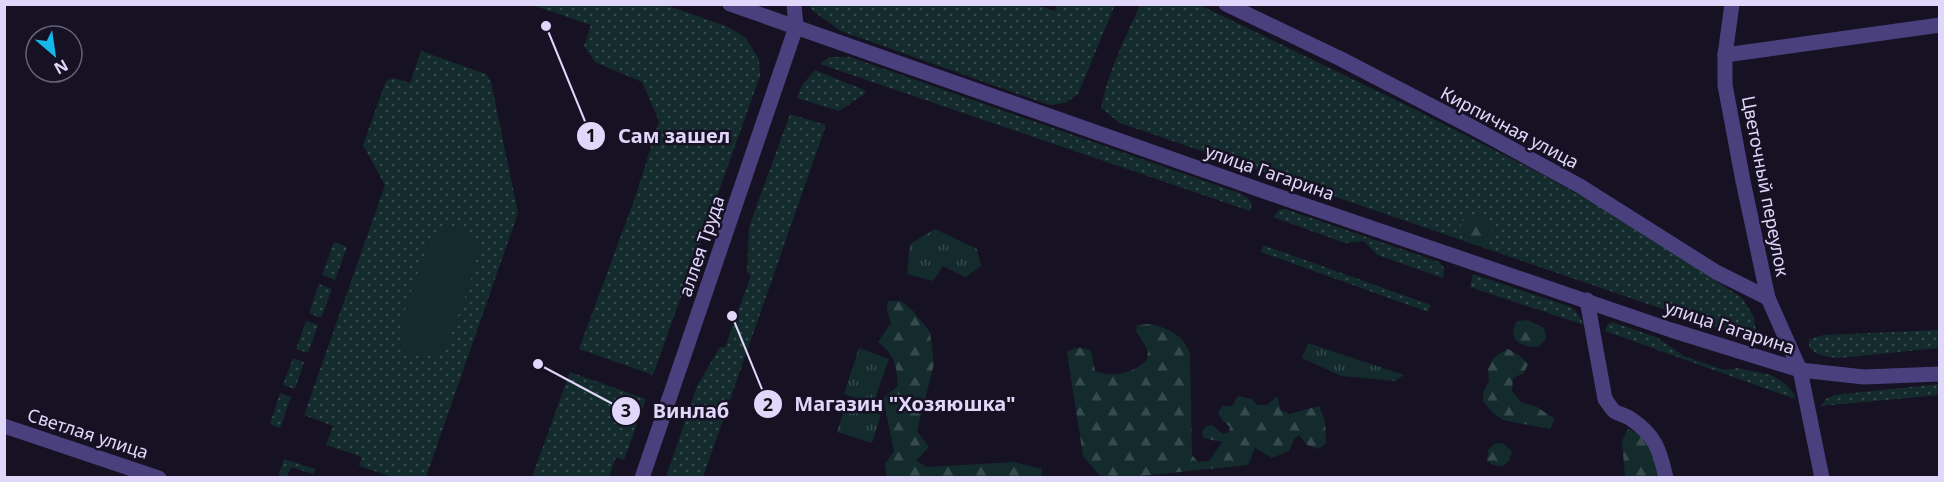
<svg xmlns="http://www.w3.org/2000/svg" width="1944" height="482" viewBox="0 0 1944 482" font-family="'Noto Sans',sans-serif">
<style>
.grass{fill:url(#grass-dots)}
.forest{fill:url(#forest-firs)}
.park{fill:url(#park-tufts)}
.pitch{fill:#142b2d}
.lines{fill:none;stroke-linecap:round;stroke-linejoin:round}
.minor{stroke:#4a407e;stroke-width:15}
.labels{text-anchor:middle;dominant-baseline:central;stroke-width:5;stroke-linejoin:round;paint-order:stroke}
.street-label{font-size:18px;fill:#e0d7fb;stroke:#161123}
.leader{fill:none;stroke:#e0d7fb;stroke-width:2}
.callout-dot{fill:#e0d7fb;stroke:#161123;stroke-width:2}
.mark-label{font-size:18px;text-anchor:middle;font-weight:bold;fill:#111}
.callout-label{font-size:20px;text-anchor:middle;font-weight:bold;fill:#e0d7fb;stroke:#161123;stroke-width:5;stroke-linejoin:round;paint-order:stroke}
</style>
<defs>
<pattern id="grass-dots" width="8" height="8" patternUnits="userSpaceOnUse" patternTransform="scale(1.5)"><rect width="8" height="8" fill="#142b2d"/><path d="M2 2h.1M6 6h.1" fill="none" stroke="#36494c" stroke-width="1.8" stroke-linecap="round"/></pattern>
<pattern id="forest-firs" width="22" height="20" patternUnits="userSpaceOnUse" patternTransform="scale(1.5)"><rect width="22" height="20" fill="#142b2d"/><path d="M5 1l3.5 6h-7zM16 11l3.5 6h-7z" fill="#36494c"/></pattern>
<pattern id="park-tufts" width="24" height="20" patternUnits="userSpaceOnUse" patternTransform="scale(1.5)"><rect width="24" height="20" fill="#142b2d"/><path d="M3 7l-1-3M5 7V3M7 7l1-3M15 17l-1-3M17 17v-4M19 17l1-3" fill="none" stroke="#36494c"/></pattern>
</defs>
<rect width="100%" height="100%" fill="#161123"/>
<g class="grass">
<polygon points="532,5 666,5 726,26 745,37 759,59 760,76 653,375 579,349 636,195 659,121 642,82 595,62 584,46 591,25"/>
<polygon points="1037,5 1055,11 1057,5 1115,5 1078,94 1065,103 1049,105 841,31 813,11 809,5"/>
<path d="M1140 5H1200L1406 105 1536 171 1621 218 1742 298 1754 317 1756 332 1747 338 1120 123 1101 108C1108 72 1125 38 1140 5Z"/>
<polygon points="421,51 486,74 491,82 518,213 426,477 392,477 359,466 362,457 326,445 333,426 304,415 385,185 363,145 386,81 393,78 410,83"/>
<polygon points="829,57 850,57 1239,193 1248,198 1252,204 1250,211 820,64"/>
<polygon points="815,70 862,89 866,93 839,111 797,98 802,85"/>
<polygon points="790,114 826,125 703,477 666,477 697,386 720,347 725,347 751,276 747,272 749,227"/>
<polygon points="1285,209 1439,262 1444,268 1443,278 1377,255 1364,241 1345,243 1273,217 1279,210"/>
<polygon points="334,242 347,247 335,280 322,275"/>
<polygon points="1263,245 1431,305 1428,312 1261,252"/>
<polygon points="1473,274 1571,307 1577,313 1584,325 1470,287"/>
<polygon points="319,284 332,289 321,318 309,313"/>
<polygon points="306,321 318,325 308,353 296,349"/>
<polygon points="1612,322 1656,337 1684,356 1724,370 1738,368 1771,375 1786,384 1795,395 1795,399 1605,331 1607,325"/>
<path d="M1939 330V348L1839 358C1827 357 1817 356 1809 347V339L1824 335Z"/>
<polygon points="293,358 304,362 295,389 283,385"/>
<polygon points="570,372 646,399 624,460 616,457 609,477 532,477"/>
<polygon points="1939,384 1939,395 1821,406 1826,399 1834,395"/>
<polygon points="280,393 291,397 280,428 270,424"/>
<polygon points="284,459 315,469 313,474 291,467 287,477 278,477"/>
</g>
<g class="forest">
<polygon points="1469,214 1486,218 1492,231 1488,242 1476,245 1465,242 1460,233 1461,221"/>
<path d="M888 301H901L913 311 930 332 934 364 917 431 929 447 916 461 927 467 1014 462 1042 469 1041 477H887L885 464 894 451 883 398 898 386C896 364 896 357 878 342L891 323 887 310Z"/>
<path d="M1528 320 1544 328 1546 339 1538 347C1521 347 1506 340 1517 321Z"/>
<path d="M1148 324C1166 327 1185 335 1190 354L1192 455 1198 462 1209 461 1222 442 1203 438 1202 432 1206 426 1212 425 1223 434 1229 432 1230 427 1223 421 1218 413 1222 406H1232L1238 396 1252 399 1257 405H1267L1277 396 1281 410 1289 414 1319 406 1325 420 1326 444 1318 449 1307 445 1299 435 1294 439 1289 451 1272 458 1255 448 1248 465 1131 477H1108L1099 475 1083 456 1067 352C1076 347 1081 346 1091 351L1095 371C1114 378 1131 374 1147 360L1148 350 1136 331 1137 325Z"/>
<polygon points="1508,349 1519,355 1528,364 1524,373 1513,378 1512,391 1521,402 1537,407 1555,419 1550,429 1503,420 1492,412 1483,401 1483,392 1489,381 1488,369 1494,357"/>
<path d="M1628 429C1649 436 1656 457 1658 477H1625L1622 441Z"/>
<polygon points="1502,443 1512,451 1509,461 1503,466 1493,465 1487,461 1488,450 1494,444"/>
</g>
<g class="park">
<polygon points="935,229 977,249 981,266 965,277 943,266 933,281 907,274 910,244"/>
<polygon points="1308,343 1404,375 1395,381 1341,376 1302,358"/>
<polygon points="859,348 889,359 873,404 844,394"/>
<polygon points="846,403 881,415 872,443 837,432"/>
</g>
<path class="pitch" d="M454 227C464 229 474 234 478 245 481 257 450 344 440 352 433 357 422 357 414 354 406 350 400 341 400 332 400 318 425 251 433 237L438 232Z"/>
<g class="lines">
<g class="minor">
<polyline points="730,4 1266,192 1671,330 1800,370 1864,377 1940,374"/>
<polyline points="1226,4 1341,59 1470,126 1580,186 1716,272 1768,298"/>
<polyline points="1732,4 1725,55 1725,85 1743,181 1768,298 1800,370 1822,478"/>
<polyline points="1725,55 1940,25"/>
<path d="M1587 300 1605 399C1608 403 1611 408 1614 411 1618 414 1626 415 1631 419 1655 435 1660 450 1666 478"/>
<polyline points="4,426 159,478"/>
<polyline points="642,478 796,27 794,4"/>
</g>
</g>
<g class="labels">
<g class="street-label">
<text transform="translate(1510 127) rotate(28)">Кирпичная улица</text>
<text transform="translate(1270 172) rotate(19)">улица Гагарина</text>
<text transform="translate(1766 186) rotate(79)">Цветочный переулок</text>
<text transform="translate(701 246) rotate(-71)">аллея Труда</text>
<text transform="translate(1730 327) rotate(18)">улица Гагарина</text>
<text transform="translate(88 433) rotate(18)">Светлая улица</text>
</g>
</g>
<path class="leader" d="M546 26L591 136M732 316L768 404M538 364L626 411"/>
<g class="callout-dot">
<circle cx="546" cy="26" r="6"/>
<circle cx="732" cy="316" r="6"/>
<circle cx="538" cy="364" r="6"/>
<circle cx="591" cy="136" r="15"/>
<circle cx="768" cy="404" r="15"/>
<circle cx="626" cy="411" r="15"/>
</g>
<g class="mark-label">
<text x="591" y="142">1</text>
<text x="768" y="411">2</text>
<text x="626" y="417">3</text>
</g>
<g class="callout-label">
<text x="674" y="143">Сам зашел</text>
<text x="905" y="411">Магазин "Хозяюшка"</text>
<text x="691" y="418">Винлаб</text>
</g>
<rect width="1944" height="482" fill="none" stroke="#e0d7fb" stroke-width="12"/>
<g transform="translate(54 54) rotate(151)"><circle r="28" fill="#161123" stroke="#676079" stroke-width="1.5"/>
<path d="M0-4.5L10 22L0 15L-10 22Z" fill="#15b9e9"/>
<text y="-9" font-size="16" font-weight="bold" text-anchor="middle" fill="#e0d7fb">N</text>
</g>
</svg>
